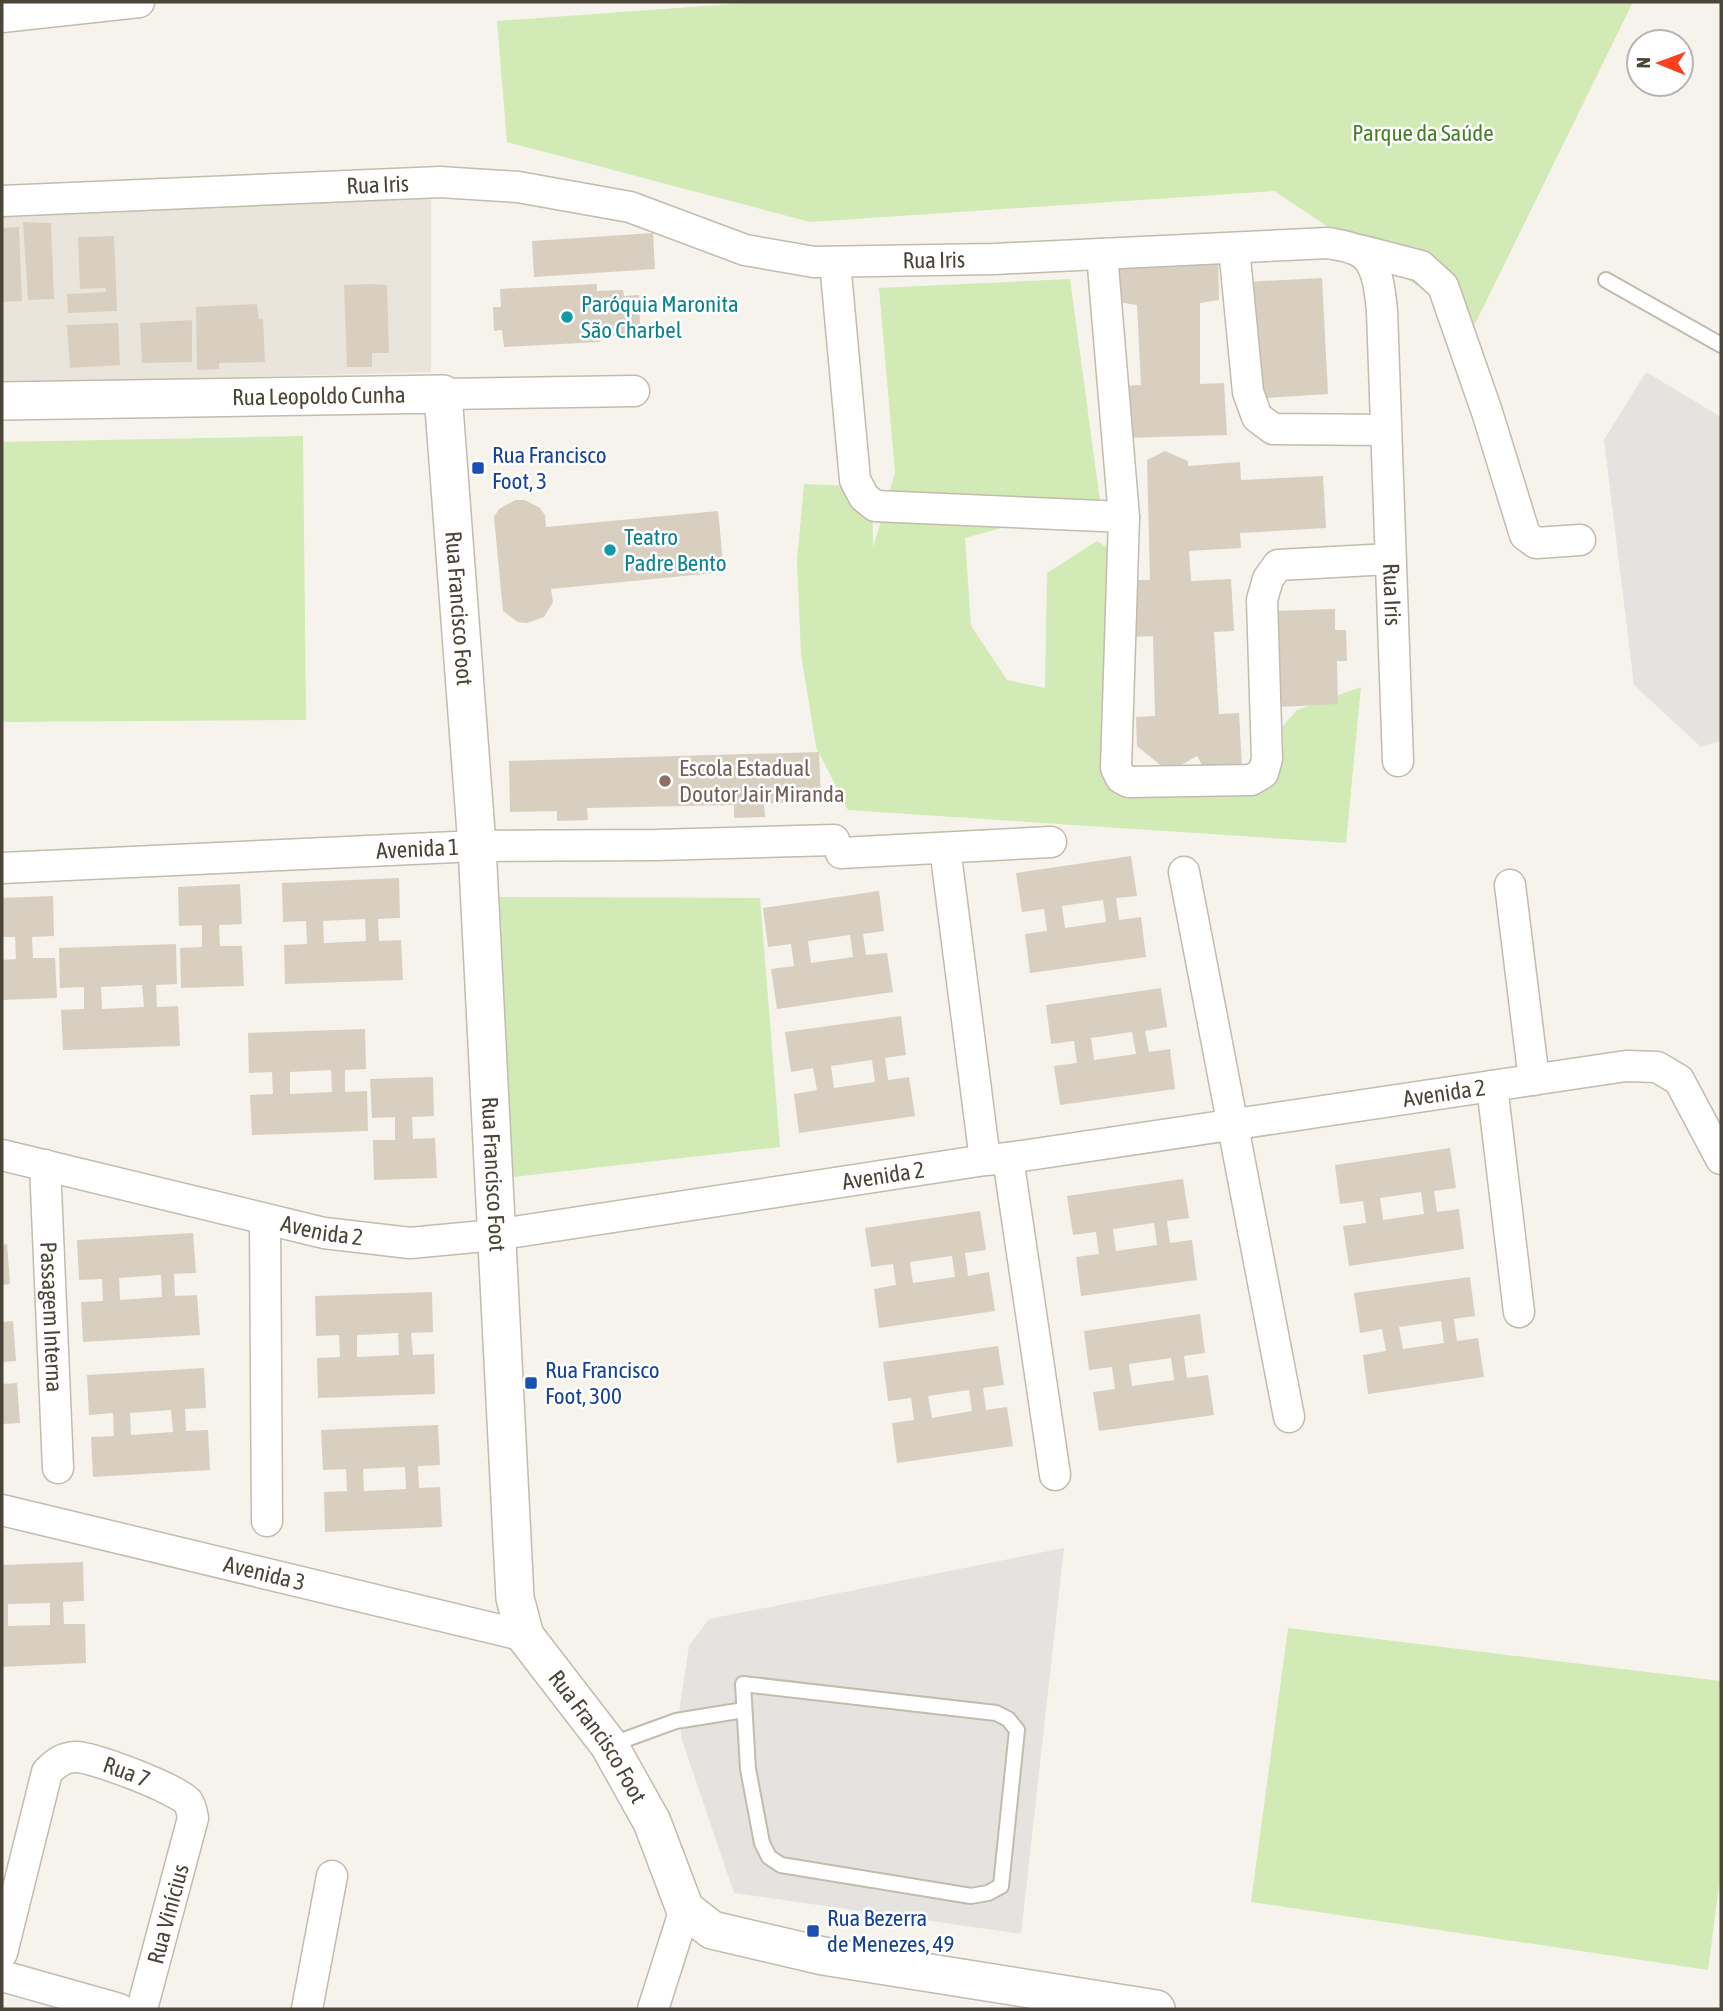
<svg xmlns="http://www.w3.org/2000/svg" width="1723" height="2011" viewBox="0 0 1723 2011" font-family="'Asap Condensed',sans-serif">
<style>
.residential{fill:#eae5da}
.green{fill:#d2eab5}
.parking{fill:#e5e3e0}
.building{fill:#d8cfc1;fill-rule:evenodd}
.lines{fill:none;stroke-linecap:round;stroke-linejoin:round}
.service-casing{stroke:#c2bbae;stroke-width:18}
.minor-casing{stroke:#c2bbae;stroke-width:33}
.tertiary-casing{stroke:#c2bbae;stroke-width:40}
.service{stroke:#fff;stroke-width:14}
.minor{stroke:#fff;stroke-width:30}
.tertiary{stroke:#fff;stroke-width:37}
.culture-dot{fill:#0f9aa8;stroke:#fff;stroke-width:2.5}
.transit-dot{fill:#1a4fb4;stroke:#fff;stroke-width:2.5}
.education-dot{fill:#8d6e63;stroke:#fff;stroke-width:2.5}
.labels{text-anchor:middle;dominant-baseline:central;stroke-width:5;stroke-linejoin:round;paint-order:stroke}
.park-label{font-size:23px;fill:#4a7f2a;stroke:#fff}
.street-label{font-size:23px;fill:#4b4439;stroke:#fff}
.culture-label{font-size:23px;fill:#0d838f;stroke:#fff;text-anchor:start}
.transit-label{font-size:23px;fill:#164399;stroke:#fff;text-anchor:start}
.education-label{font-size:23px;fill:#785e54;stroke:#fff;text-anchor:start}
</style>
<rect width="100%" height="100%" fill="#f6f3ec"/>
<polygon class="residential" points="431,194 431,372 2,384 2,212"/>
<g class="green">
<polygon points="760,2 1633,2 1475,324 1274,191 810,222 507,142 497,21"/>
<polygon points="1070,279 1100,501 965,538 971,626 1007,680 1045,688 1047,573 1097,541 1108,548 1121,768 1247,767 1297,710 1361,687 1346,843 848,810 816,747 801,654 797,561 804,484 872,487 873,548 895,473 879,288"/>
<polygon points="303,436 306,720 2,722 2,442"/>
<polygon points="499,897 760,898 780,1147 513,1177"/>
<polygon points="1288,1628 1721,1681 1721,1871 1708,1970 1251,1902"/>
</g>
<g class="parking">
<polygon points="1646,372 1721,417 1721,741 1701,747 1634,685 1604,440"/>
<polygon points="1064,1548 1021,1934 734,1893 682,1740 679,1712 689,1646 709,1619"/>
</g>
<g class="building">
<polygon points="23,222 51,223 54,299 28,300"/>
<polygon points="19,227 22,301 2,302 2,228"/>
<polygon points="653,233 655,269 534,277 532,241"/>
<polygon points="114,236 117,311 68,313 67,294 106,292 106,288 80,289 78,237"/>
<polygon points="1218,253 1219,300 1200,303 1200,384 1224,383 1227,435 1124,438 1121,386 1141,385 1137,305 1118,302 1115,257"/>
<polygon points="1322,278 1328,394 1252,399 1245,282"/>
<polygon points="370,284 387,285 389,353 372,353 372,367 347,367 344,285"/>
<polygon points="597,284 597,291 623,290 624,296 639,295 640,327 625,327 625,335 600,336 600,342 504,347 502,330 494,331 493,307 501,307 500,289"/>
<polygon points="257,304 259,319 263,319 265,362 219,363 219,369 197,370 196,307"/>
<polygon points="192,320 192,362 142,363 140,323"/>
<polygon points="118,323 120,365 70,368 67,325"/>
<polygon points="1165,451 1188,461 1188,466 1240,462 1241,480 1323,476 1326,528 1240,533 1241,548 1189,551 1191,581 1231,579 1234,631 1214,632 1219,714 1239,713 1242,767 1205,770 1197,756 1169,772 1137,746 1136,717 1155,716 1153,636 1130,637 1129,580 1150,580 1147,460"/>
<polygon points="515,500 525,500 540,508 545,515 546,527 718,511 724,572 551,589 553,602 544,617 527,623 518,622 503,611 494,517 499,509"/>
<polygon points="1335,609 1335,630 1346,630 1347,661 1337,661 1338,704 1279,707 1276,611"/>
<polygon points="819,752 821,802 764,803 765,817 734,818 734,805 587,808 588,820 557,821 557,811 510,812 509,761"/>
<path d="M1131 856 1137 896 1116 898 1119 920 1141 917 1146 957 1030 973 1025 934 1047 931 1044 909 1022 912 1016 873ZM1103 900 1106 922 1065 928 1062 906Z"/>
<path d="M399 878 400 918 378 919 379 941 401 940 403 980 285 984 284 945 307 944 306 921 283 922 282 883ZM365 919 366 941 324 943 323 921Z"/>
<polygon points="240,884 242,924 219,925 220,946 242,946 244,986 181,988 180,948 202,947 202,925 179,926 178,887"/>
<path d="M879 891 884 931 863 934 866 955 887 953 893 992 777 1009 771 969 794 966 791 944 768 947 763 908ZM850 935 853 957 811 963 808 941Z"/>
<polygon points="53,896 54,936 32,937 33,958 55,958 57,998 2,1000 2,960 16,959 15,937 2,937 2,898"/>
<path d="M176 944 177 984 156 985 157 1007 178 1006 180 1046 63 1050 61 1010 84 1009V987L60 988 59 948ZM142 985 144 1007 102 1009 101 987Z"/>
<path d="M1161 988 1167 1027 1145 1031 1149 1052 1170 1049 1175 1089 1060 1105 1054 1066 1077 1063 1074 1041 1051 1044 1046 1005ZM1132 1032 1136 1054 1094 1060 1091 1038Z"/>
<path d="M901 1016 906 1055 885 1058 888 1080 909 1077 915 1116 799 1133 794 1094 817 1090 813 1068 791 1072 785 1032ZM872 1060 875 1082 834 1088 831 1066Z"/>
<path d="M365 1029 366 1069 345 1070V1092L367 1091 368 1131 252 1135 250 1095 273 1094 272 1072 249 1073 248 1033ZM331 1070 332 1092 290 1094V1072Z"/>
<polygon points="433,1077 434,1116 412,1117 413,1139 435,1138 437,1178 374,1180 373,1140 395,1140 395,1117 372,1118 370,1079"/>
<path d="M1450 1148 1456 1188 1434 1191 1437 1212 1459 1209 1464 1249 1349 1266 1343 1226 1366 1223 1363 1201 1340 1204 1335 1165ZM1421 1192 1424 1214 1383 1220 1380 1198Z"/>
<path d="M1183 1179 1189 1218 1167 1221 1170 1243 1192 1240 1197 1280 1081 1296 1076 1257 1099 1254 1096 1232 1073 1235 1067 1196ZM1154 1223 1157 1245 1116 1251 1113 1229Z"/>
<path d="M980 1211 986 1250 965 1253 968 1276 989 1272 995 1311 879 1328 874 1289 896 1285 893 1264 871 1267 865 1228ZM952 1256 955 1277 913 1283 910 1262Z"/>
<path d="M193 1233 196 1273 174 1274 175 1296 197 1295 200 1335 83 1342 81 1302 103 1301 102 1279 79 1280 77 1240ZM161 1275 162 1297 120 1300 119 1278Z"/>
<polygon points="7,1244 10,1284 2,1285 2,1245"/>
<path d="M1470 1277 1475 1316 1454 1319 1457 1341 1478 1338 1484 1377 1368 1394 1363 1355 1386 1351 1382 1329 1360 1333 1354 1293ZM1441 1321 1444 1343 1403 1349 1399 1327Z"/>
<path d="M432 1292 433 1332 411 1333 413 1355 434 1354 435 1394 318 1398 317 1358 340 1357 339 1335 316 1336 315 1296ZM398 1333 399 1355 357 1357V1335Z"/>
<path d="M1200 1314 1205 1353 1184 1356 1187 1378 1208 1375 1214 1415 1099 1431 1093 1392 1115 1389 1112 1367 1089 1370 1084 1331ZM1171 1358 1174 1380 1132 1386 1129 1364Z"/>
<polygon points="13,1321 16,1361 2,1362 2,1322"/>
<path d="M998 1346 1004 1385 983 1388 986 1410 1007 1407 1013 1446 897 1463 892 1423 914 1420 911 1398 888 1401 883 1362ZM969 1390 972 1411 932 1418 928 1396Z"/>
<path d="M204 1368 206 1408 185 1409 186 1431 208 1430 210 1470 93 1477 91 1437 114 1436 113 1413 89 1415 87 1375ZM171 1410 173 1432 131 1435 130 1413Z"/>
<polygon points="17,1383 20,1423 2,1424 2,1384"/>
<path d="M438 1425 440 1465 418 1466 419 1488 440 1487 442 1527 325 1532 324 1492 347 1491 346 1469 323 1470 321 1430ZM405 1467 406 1489 364 1491 363 1469Z"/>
<path d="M83 1562 84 1601 63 1602 64 1624H85L86 1663 2 1667V1565ZM50 1603V1625L8 1626V1604Z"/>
</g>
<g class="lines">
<defs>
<g id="service">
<polyline points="1606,280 1721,345"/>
<polygon points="743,1684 996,1713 1008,1719 1017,1730 1001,1886 988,1893 971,1896 781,1865 769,1857 762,1843 748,1769"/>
<polyline points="610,1745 676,1721 744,1710"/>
</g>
<g id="minor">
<polyline points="2,17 139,2"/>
<path id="s1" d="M2 201 440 182 518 187 630 207 745 250 814 262 994 259 1328 243C1337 245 1348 246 1356 250 1378 258 1380 291 1382 311L1398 761"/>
<polyline points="1234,248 1248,392 1257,417 1273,429 1385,430"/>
<polyline points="1359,250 1421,266 1443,286 1487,412 1525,535 1536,543 1580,540"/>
<polyline points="1102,254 1124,517 1116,768 1121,778 1129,782 1251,780 1263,773 1267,759 1262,600 1268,579 1278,565 1390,559"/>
<polyline points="835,262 855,480 864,497 875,506 1124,517"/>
<polyline points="443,394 634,391"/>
<polyline points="945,848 985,1160"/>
<polyline points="841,853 1051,842"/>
<path id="s2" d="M2 868 477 846 657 845 834 840"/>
<polyline points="1184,872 1289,1417"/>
<polyline points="1510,885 1534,1080"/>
<polyline points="1492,1086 1519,1312"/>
<path id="s3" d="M2 1155 324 1233 410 1243 495 1235 985 1160 1008 1158 1626 1066 1657 1067 1679 1080 1721 1159"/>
<polyline points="1008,1158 1055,1475"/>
<path id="s4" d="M45 1165 58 1468"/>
<polyline points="265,1219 267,1521"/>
<path id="s5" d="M2 1510 525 1636"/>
<path id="s6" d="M2 1953 47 1772C55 1764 63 1757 76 1757 93 1757 178 1789 188 1802 191 1806 192 1813 193 1818L142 2009"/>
<polyline points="2,1976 119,2009"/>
<polyline points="307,2009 332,1876"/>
<polyline points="653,2009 685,1909"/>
</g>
<g id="tertiary">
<path id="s7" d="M2 401 443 394 477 846 515 1598 525 1636 609 1745 652 1822 685 1909 712 1930 823 1956 1156 2009"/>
</g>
</defs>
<use href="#service" class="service-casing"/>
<use href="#minor" class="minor-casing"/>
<use href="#tertiary" class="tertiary-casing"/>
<use href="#service" class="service"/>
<use href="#minor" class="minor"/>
<use href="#tertiary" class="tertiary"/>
</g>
<g class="culture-dot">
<circle cx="567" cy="317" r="7"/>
<circle cx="610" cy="550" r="7"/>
</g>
<g class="transit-dot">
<rect x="471" y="461" width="14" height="14" rx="3.5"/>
<rect x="524" y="1376" width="14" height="14" rx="3.5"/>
<rect x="806" y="1924" width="14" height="14" rx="3.5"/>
</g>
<circle class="education-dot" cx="665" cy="781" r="7"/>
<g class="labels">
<g class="park-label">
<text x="1423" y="133">Parque da Saúde</text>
</g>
<g class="street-label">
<text stroke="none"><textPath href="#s1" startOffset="376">Rua Iris</textPath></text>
<text stroke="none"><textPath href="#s1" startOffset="943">Rua Iris</textPath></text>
<text stroke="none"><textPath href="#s7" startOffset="317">Rua Leopoldo Cunha</textPath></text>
<text stroke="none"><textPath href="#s1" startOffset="1720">Rua Iris</textPath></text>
<text stroke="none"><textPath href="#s7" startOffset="656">Rua Francisco Foot</textPath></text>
<text stroke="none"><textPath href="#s2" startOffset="416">Avenida 1</textPath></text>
<text stroke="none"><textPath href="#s3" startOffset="1463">Avenida 2</textPath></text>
<text stroke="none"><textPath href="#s7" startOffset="1223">Rua Francisco Foot</textPath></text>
<text stroke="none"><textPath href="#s3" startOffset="896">Avenida 2</textPath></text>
<text stroke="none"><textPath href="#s3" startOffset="329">Avenida 2</textPath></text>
<text stroke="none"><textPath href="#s4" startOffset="152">Passagem Interna</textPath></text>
<text stroke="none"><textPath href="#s5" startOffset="270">Avenida 3</textPath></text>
<text stroke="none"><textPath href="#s7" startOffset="1811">Rua Francisco Foot</textPath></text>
<text stroke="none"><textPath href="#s6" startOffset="273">Rua 7</textPath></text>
<text transform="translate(168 1914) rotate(-75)">Rua Vinícius</text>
</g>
<g class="culture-label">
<text x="581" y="304">Paróquia Maronita<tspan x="581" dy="26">São Charbel</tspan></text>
<text x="624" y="537">Teatro<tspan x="624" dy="26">Padre Bento</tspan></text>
</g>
<g class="transit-label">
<text x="492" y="455">Rua Francisco<tspan x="492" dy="26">Foot, 3</tspan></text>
<text x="545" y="1370">Rua Francisco<tspan x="545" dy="26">Foot, 300</tspan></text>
<text x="827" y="1918">Rua Bezerra<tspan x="827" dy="26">de Menezes, 49</tspan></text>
</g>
<g class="education-label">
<text x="679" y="768">Escola Estadual<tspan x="679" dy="26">Doutor Jair Miranda</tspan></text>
</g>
</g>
<rect width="1723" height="2011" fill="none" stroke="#4b4439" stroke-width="7"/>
<g transform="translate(1660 63) rotate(271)"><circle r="33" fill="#ffffff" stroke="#b7b4b0" stroke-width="2"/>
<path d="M0-5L12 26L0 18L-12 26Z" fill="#fc3f1d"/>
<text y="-10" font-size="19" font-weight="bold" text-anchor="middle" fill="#4b4439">N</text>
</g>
</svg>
